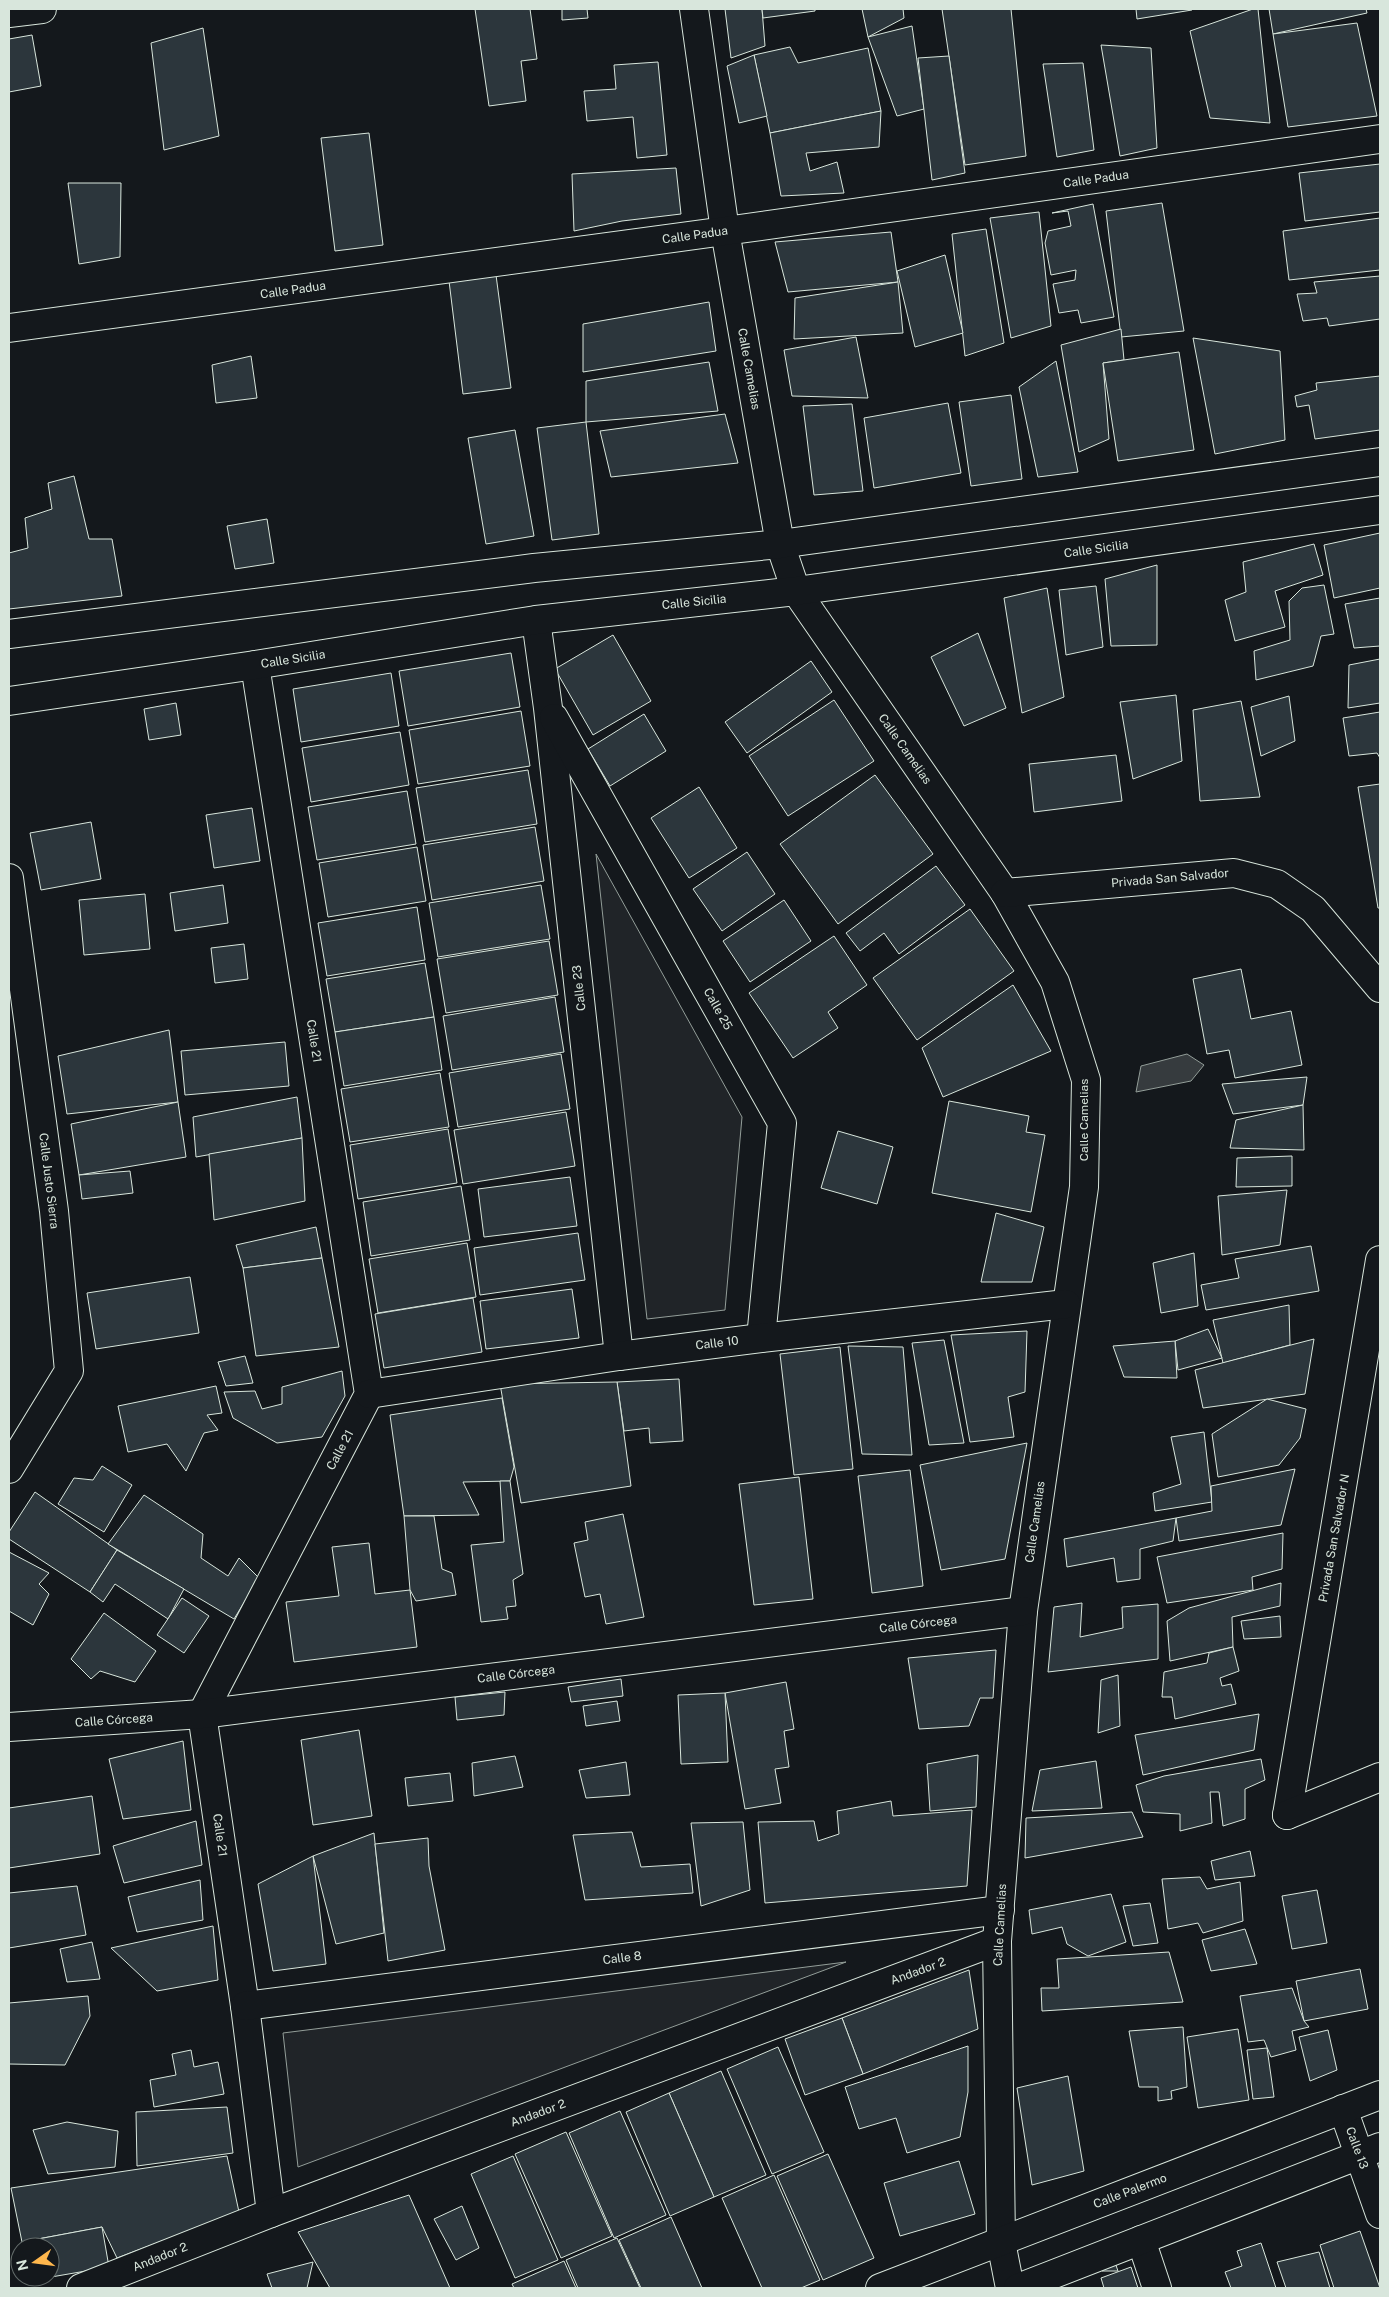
<svg xmlns="http://www.w3.org/2000/svg" width="1389" height="2297" viewBox="0 0 1389 2297" font-family="'Public Sans',sans-serif">
<style>
.green{fill:#202428;stroke:#939e99}
.water{fill:#363b3e;stroke:#939e99}
.building{fill:#2c363c;stroke:#d8e6dc}
.lines{fill:none;stroke-linecap:round;stroke-linejoin:round}
.minor-casing{stroke:#d8e6dc;stroke-width:30}
.secondary-casing{stroke:#d8e6dc;stroke-width:30}
.minor{stroke:#14181c;stroke-width:28}
.secondary{stroke:#14181c;stroke-width:28}
.labels{text-anchor:middle;dominant-baseline:central;stroke-width:4;stroke-linejoin:round;paint-order:stroke}
.street-label{font-size:12px;fill:#d8e6dc;stroke:#14181c}
</style>
<rect width="100%" height="100%" fill="#14181c"/>
<g class="green">
<polygon points="596,854 742,1117 725,1310 647,1319"/>
<polygon points="846,1962 298,2167 283,2033"/>
</g>
<polygon class="water" points="1187,1054 1204,1065 1191,1081 1136,1092 1141,1066"/>
<g class="building">
<polygon points="475,9 530,9 537,59 521,61 526,101 489,106"/>
<polygon points="562,9 587,9 588,18 562,20"/>
<polygon points="725,9 762,9 765,46 731,58"/>
<polygon points="762,9 815,9 815,11 763,18"/>
<polygon points="862,9 903,9 904,18 868,37"/>
<polygon points="942,9 1011,9 1026,156 965,165"/>
<polygon points="1136,9 1192,9 1192,10 1137,19"/>
<polygon points="1253,9 1258,9 1270,123 1210,118 1190,31"/>
<polygon points="1269,9 1366,9 1367,13 1273,34"/>
<polygon points="1357,23 1377,116 1288,127 1273,34"/>
<polygon points="912,26 924,109 897,116 868,37"/>
<polygon points="203,28 219,136 164,150 151,43"/>
<polygon points="32,35 41,86 9,92 9,39"/>
<polygon points="1101,45 1151,48 1157,148 1120,156"/>
<polygon points="790,47 798,63 868,48 881,111 770,133 754,55"/>
<polygon points="754,55 767,116 739,123 727,66"/>
<polygon points="949,56 965,173 932,180 918,58"/>
<polygon points="658,62 667,155 637,158 633,117 587,121 584,91 616,89 614,65"/>
<polygon points="1083,63 1094,150 1057,157 1043,64"/>
<polygon points="881,111 879,147 806,153 810,171 837,162 844,193 781,196 770,133"/>
<polygon points="369,133 383,245 335,251 321,138"/>
<polygon points="1380,164 1380,212 1305,221 1299,173"/>
<polygon points="676,168 681,214 622,221 574,231 572,174"/>
<polygon points="68,183 121,183 120,257 79,264"/>
<polygon points="1162,203 1184,331 1121,337 1106,211"/>
<polygon points="1093,204 1114,317 1081,323 1078,310 1059,313 1053,284 1075,280 1076,270 1051,275 1045,243 1048,231 1071,226 1068,211 1052,213"/>
<polygon points="1039,212 1051,326 1011,338 990,218"/>
<polygon points="1380,218 1380,270 1289,280 1283,231"/>
<polygon points="986,229 1004,343 965,356 952,234"/>
<polygon points="891,232 898,282 788,292 775,242"/>
<polygon points="945,255 963,333 915,347 897,271"/>
<polygon points="496,275 511,388 463,394 449,281"/>
<polygon points="1380,276 1380,319 1329,326 1327,318 1303,321 1297,294 1317,293 1314,282"/>
<polygon points="898,282 903,333 794,339 795,298"/>
<polygon points="709,302 716,351 583,372 583,324"/>
<polygon points="1121,329 1124,360 1103,363 1109,439 1079,452 1061,345"/>
<polygon points="856,337 868,398 792,396 784,350"/>
<polygon points="1193,338 1280,351 1285,440 1215,454"/>
<polygon points="1179,352 1194,450 1118,461 1103,363"/>
<polygon points="251,356 257,398 216,403 212,365"/>
<polygon points="1056,361 1078,472 1038,477 1019,387"/>
<polygon points="709,362 718,411 586,422 586,381"/>
<polygon points="1380,376 1380,430 1315,439 1309,405 1297,407 1295,396 1317,390 1316,383"/>
<polygon points="1011,395 1022,479 971,486 959,402"/>
<polygon points="948,403 961,473 874,488 864,418"/>
<polygon points="852,404 863,491 814,495 803,406"/>
<polygon points="725,414 738,463 611,477 600,431"/>
<polygon points="586,422 599,534 552,540 537,428"/>
<polygon points="515,430 534,536 486,544 468,438"/>
<polygon points="74,476 89,539 112,539 122,596 9,609 9,553 28,548 25,518 52,509 48,483"/>
<polygon points="267,519 274,563 235,569 227,526"/>
<polygon points="1380,533 1380,588 1334,598 1324,545"/>
<polygon points="1314,544 1323,575 1275,591 1285,627 1235,641 1225,600 1246,592 1243,562"/>
<polygon points="1157,565 1157,645 1111,646 1105,579"/>
<polygon points="1324,585 1334,634 1321,636 1313,666 1256,680 1254,651 1290,640 1289,601 1302,588"/>
<polygon points="1096,586 1103,647 1066,655 1059,590"/>
<polygon points="1047,588 1064,697 1022,713 1004,598"/>
<polygon points="1380,598 1380,646 1354,648 1345,604"/>
<polygon points="978,633 1006,708 964,726 931,657"/>
<polygon points="613,635 651,701 593,735 555,669"/>
<polygon points="511,653 520,707 408,726 399,671"/>
<polygon points="1380,659 1380,703 1348,708 1349,665"/>
<polygon points="811,661 832,692 747,753 725,722"/>
<polygon points="391,673 399,726 301,742 293,689"/>
<polygon points="1176,695 1182,761 1133,779 1120,702"/>
<polygon points="1289,696 1295,741 1261,756 1251,707"/>
<polygon points="834,700 874,761 788,816 749,756"/>
<polygon points="1241,701 1260,797 1200,801 1193,710"/>
<polygon points="176,703 181,735 149,740 144,709"/>
<polygon points="521,711 530,766 418,784 409,730"/>
<polygon points="1380,712 1380,758 1377,753 1349,756 1343,718"/>
<polygon points="644,714 666,751 610,786 588,749"/>
<polygon points="400,732 409,785 311,802 302,748"/>
<polygon points="1116,755 1122,801 1034,812 1029,764"/>
<polygon points="528,770 537,824 425,842 416,788"/>
<polygon points="875,775 933,854 838,924 780,844"/>
<polygon points="1380,784 1380,908 1378,908 1358,787"/>
<polygon points="699,787 737,848 689,878 651,818"/>
<polygon points="407,791 416,844 317,860 308,807"/>
<polygon points="252,808 260,861 214,868 206,815"/>
<polygon points="91,822 101,879 41,890 30,833"/>
<polygon points="535,827 544,881 432,900 423,845"/>
<polygon points="417,847 426,901 328,917 319,863"/>
<polygon points="747,852 775,894 722,931 693,889"/>
<polygon points="936,866 965,905 899,954 884,933 860,951 846,933"/>
<polygon points="223,885 228,923 175,931 170,893"/>
<polygon points="541,885 550,939 438,957 429,903"/>
<polygon points="145,894 150,949 84,955 79,900"/>
<polygon points="784,900 811,941 750,982 723,941"/>
<polygon points="417,907 425,960 327,976 318,923"/>
<polygon points="970,909 1014,971 917,1040 873,978"/>
<polygon points="834,936 867,985 828,1012 838,1028 793,1058 749,993"/>
<polygon points="549,941 558,995 446,1013 437,959"/>
<polygon points="244,944 248,979 215,983 211,948"/>
<polygon points="425,963 434,1017 335,1032 326,979"/>
<polygon points="1241,969 1251,1019 1291,1011 1302,1065 1235,1078 1229,1050 1207,1054 1193,979"/>
<polygon points="1013,985 1051,1051 943,1097 922,1048"/>
<polygon points="555,997 564,1052 452,1070 443,1016"/>
<polygon points="434,1017 442,1070 344,1086 335,1032"/>
<polygon points="169,1030 178,1102 67,1114 58,1056"/>
<polygon points="285,1042 289,1086 185,1095 181,1051"/>
<polygon points="561,1054 570,1109 458,1127 449,1073"/>
<polygon points="440,1073 449,1127 350,1142 341,1089"/>
<polygon points="1307,1077 1303,1105 1233,1114 1222,1084"/>
<polygon points="297,1097 302,1138 196,1157 193,1117"/>
<polygon points="949,1101 1029,1116 1026,1132 1045,1135 1031,1212 932,1193"/>
<polygon points="178,1102 186,1157 79,1175 71,1124"/>
<polygon points="1303,1105 1304,1150 1230,1148 1236,1120"/>
<polygon points="566,1112 575,1166 463,1184 454,1130"/>
<polygon points="448,1129 457,1183 358,1199 350,1145"/>
<polygon points="838,1131 893,1147 877,1204 821,1188"/>
<polygon points="302,1138 305,1201 214,1220 209,1154"/>
<polygon points="1292,1156 1292,1186 1236,1187 1237,1158"/>
<polygon points="130,1171 133,1193 82,1199 79,1175"/>
<polygon points="570,1177 577,1226 484,1237 478,1189"/>
<polygon points="461,1186 470,1240 371,1256 363,1202"/>
<polygon points="1287,1190 1280,1245 1222,1255 1218,1196"/>
<polygon points="996,1213 1044,1227 1032,1282 981,1282"/>
<polygon points="316,1227 322,1258 243,1268 236,1245"/>
<polygon points="578,1233 585,1280 480,1295 474,1248"/>
<polygon points="467,1243 476,1297 378,1313 369,1259"/>
<polygon points="1311,1246 1319,1291 1206,1310 1201,1285 1239,1278 1235,1259"/>
<polygon points="1194,1253 1198,1306 1161,1313 1153,1263"/>
<polygon points="322,1258 339,1347 256,1356 243,1268"/>
<polygon points="190,1277 199,1333 96,1349 87,1293"/>
<polygon points="572,1289 579,1338 486,1349 480,1301"/>
<polygon points="473,1298 482,1352 384,1368 375,1314"/>
<polygon points="1289,1305 1290,1345 1223,1363 1213,1320"/>
<polygon points="1208,1329 1222,1358 1178,1370 1175,1341"/>
<polygon points="1027,1331 1025,1392 1008,1397 1014,1437 970,1442 951,1335"/>
<polygon points="1314,1339 1305,1394 1203,1408 1195,1370"/>
<polygon points="944,1340 964,1443 929,1445 912,1343"/>
<polygon points="1175,1341 1177,1378 1124,1377 1113,1346"/>
<polygon points="848,1346 903,1347 912,1455 862,1454"/>
<polygon points="840,1347 853,1469 794,1475 780,1354"/>
<polygon points="245,1356 253,1383 226,1386 218,1362"/>
<polygon points="342,1371 345,1396 322,1437 277,1443 233,1418 224,1392 255,1391 262,1409 282,1404 282,1387"/>
<polygon points="679,1379 683,1441 650,1443 649,1428 624,1431 617,1382"/>
<polygon points="617,1382 631,1486 521,1503 500,1384"/>
<polygon points="216,1386 222,1413 207,1415 218,1430 204,1433 186,1471 167,1444 128,1452 118,1406"/>
<polygon points="502,1398 514,1467 510,1481 463,1482 479,1515 404,1516 390,1415"/>
<polygon points="1267,1399 1306,1409 1300,1438 1279,1465 1218,1477 1212,1434"/>
<polygon points="1204,1432 1212,1502 1155,1511 1153,1493 1181,1484 1171,1437"/>
<polygon points="1027,1443 1005,1559 941,1570 920,1465"/>
<polygon points="102,1466 132,1485 104,1532 58,1504 74,1478 93,1480"/>
<polygon points="1295,1469 1281,1525 1179,1541 1176,1518 1212,1511 1211,1486"/>
<polygon points="910,1470 923,1586 872,1593 858,1476"/>
<polygon points="799,1477 813,1599 754,1605 739,1484"/>
<polygon points="500,1481 510,1481 523,1574 513,1580 516,1606 506,1607 508,1619 481,1622 471,1545 504,1542"/>
<polygon points="35,1492 117,1550 90,1592 9,1539 9,1532"/>
<polygon points="144,1495 203,1534 201,1558 228,1576 239,1558 259,1578 234,1619 108,1544"/>
<polygon points="623,1514 644,1617 606,1624 600,1594 585,1597 574,1543 588,1540 585,1522"/>
<polygon points="404,1516 434,1516 442,1569 452,1573 456,1595 416,1601 410,1590"/>
<polygon points="1176,1518 1173,1541 1140,1549 1140,1579 1117,1582 1114,1558 1067,1567 1064,1539"/>
<polygon points="1283,1533 1282,1569 1252,1577 1253,1590 1167,1603 1157,1557"/>
<polygon points="369,1543 375,1594 410,1590 417,1647 294,1662 286,1602 339,1596 332,1547"/>
<polygon points="117,1550 184,1589 168,1619 115,1584 103,1602 90,1592"/>
<polygon points="9,1552 49,1573 39,1584 49,1594 33,1625 9,1611"/>
<polygon points="1281,1583 1280,1606 1232,1617 1233,1647 1170,1661 1167,1621 1189,1608"/>
<polygon points="182,1598 209,1616 184,1653 157,1635"/>
<polygon points="1082,1603 1080,1637 1123,1628 1122,1607 1158,1604 1158,1659 1048,1672 1054,1607"/>
<polygon points="104,1613 156,1651 135,1682 100,1671 91,1679 71,1659"/>
<polygon points="1280,1616 1281,1637 1244,1639 1241,1621"/>
<polygon points="1233,1647 1239,1671 1220,1678 1222,1686 1231,1684 1236,1704 1175,1719 1172,1697 1162,1697 1164,1672 1207,1663 1209,1653"/>
<polygon points="996,1650 993,1698 980,1698 969,1726 919,1729 908,1658"/>
<polygon points="1118,1675 1120,1726 1098,1733 1101,1680"/>
<polygon points="621,1679 623,1696 571,1702 568,1687"/>
<polygon points="786,1682 794,1729 784,1731 789,1767 775,1769 781,1803 745,1809 725,1693"/>
<polygon points="505,1692 504,1715 457,1720 455,1697"/>
<polygon points="725,1693 728,1762 681,1764 678,1695"/>
<polygon points="617,1701 620,1721 586,1726 583,1706"/>
<polygon points="1259,1714 1254,1750 1143,1775 1135,1735"/>
<polygon points="359,1730 372,1816 313,1825 301,1740"/>
<polygon points="183,1741 191,1810 123,1819 109,1759"/>
<polygon points="978,1755 976,1807 930,1811 927,1764"/>
<polygon points="515,1756 523,1787 474,1796 472,1763"/>
<polygon points="1261,1759 1265,1780 1245,1789 1245,1819 1223,1826 1219,1792 1210,1792 1212,1823 1180,1831 1180,1814 1143,1812 1136,1785 1164,1776"/>
<polygon points="1096,1761 1102,1808 1032,1811 1040,1770"/>
<polygon points="626,1762 630,1795 586,1798 579,1770"/>
<polygon points="450,1773 453,1801 408,1806 405,1778"/>
<polygon points="92,1796 100,1854 9,1868 9,1808"/>
<polygon points="891,1801 893,1816 972,1810 967,1886 765,1903 758,1822 814,1821 818,1841 839,1834 837,1811"/>
<polygon points="1132,1812 1143,1837 1025,1858 1026,1818"/>
<polygon points="196,1821 202,1865 124,1883 113,1846"/>
<polygon points="743,1822 750,1890 701,1906 691,1823"/>
<polygon points="632,1832 641,1867 690,1864 693,1893 585,1900 573,1835"/>
<polygon points="374,1833 384,1933 336,1944 313,1856"/>
<polygon points="428,1838 429,1866 445,1950 388,1961 375,1844"/>
<polygon points="1250,1851 1255,1876 1215,1880 1211,1861"/>
<polygon points="313,1856 326,1964 273,1971 258,1884"/>
<polygon points="1200,1877 1207,1889 1240,1882 1243,1921 1203,1933 1198,1923 1168,1929 1162,1879"/>
<polygon points="200,1880 203,1920 137,1932 128,1897"/>
<polygon points="77,1886 86,1935 9,1948 9,1893"/>
<polygon points="1317,1890 1327,1943 1292,1949 1282,1896"/>
<polygon points="1111,1894 1126,1942 1088,1956 1067,1944 1062,1927 1032,1934 1029,1910"/>
<polygon points="1150,1903 1158,1943 1133,1946 1123,1906"/>
<polygon points="213,1926 218,1980 157,1991 111,1948"/>
<polygon points="1245,1929 1257,1964 1211,1971 1202,1940"/>
<polygon points="92,1942 100,1979 67,1982 60,1949"/>
<polygon points="1169,1952 1183,2002 1042,2011 1041,1988 1059,1988 1057,1959"/>
<polygon points="1360,1969 1368,2009 1304,2021 1296,1981"/>
<polygon points="969,1970 978,2029 863,2074 842,2018"/>
<polygon points="1292,1988 1304,2021 1309,2027 1292,2031 1296,2050 1271,2057 1264,2040 1248,2042 1240,1996"/>
<polygon points="88,1996 90,2016 65,2065 9,2064 9,2003"/>
<polygon points="842,2018 863,2074 805,2095 785,2039"/>
<polygon points="1183,2027 1187,2087 1171,2091 1172,2099 1158,2101 1158,2087 1139,2087 1129,2031"/>
<polygon points="1238,2029 1249,2100 1198,2108 1187,2037"/>
<polygon points="1328,2030 1337,2070 1310,2081 1299,2037"/>
<polygon points="968,2046 968,2092 960,2137 907,2153 896,2118 859,2129 845,2087"/>
<polygon points="778,2047 824,2152 772,2174 727,2069"/>
<polygon points="1267,2048 1274,2097 1253,2099 1247,2050"/>
<polygon points="191,2050 194,2067 218,2062 224,2094 154,2107 150,2080 176,2075 172,2054"/>
<polygon points="721,2071 766,2175 714,2197 669,2093"/>
<polygon points="1068,2076 1084,2171 1032,2185 1017,2088"/>
<polygon points="669,2093 714,2197 670,2216 626,2112"/>
<polygon points="227,2107 233,2153 137,2166 136,2112"/>
<polygon points="620,2111 666,2215 614,2238 569,2133"/>
<polygon points="67,2122 118,2131 115,2167 48,2174 33,2130"/>
<polygon points="566,2132 612,2236 561,2258 515,2154"/>
<polygon points="828,2154 874,2258 823,2280 777,2176"/>
<polygon points="227,2156 239,2212 117,2258 102,2227 22,2242 11,2188"/>
<polygon points="513,2156 558,2260 515,2278 471,2174"/>
<polygon points="959,2161 975,2214 900,2236 884,2183"/>
<polygon points="774,2175 820,2280 801,2288 762,2288 722,2198"/>
<polygon points="409,2195 450,2288 330,2288 298,2232"/>
<polygon points="462,2206 479,2248 456,2260 434,2219"/>
<polygon points="671,2217 702,2288 641,2288 619,2240"/>
<polygon points="102,2227 109,2267 28,2281 28,2277 50,2277 50,2247 23,2247 22,2242"/>
<polygon points="1360,2231 1380,2288 1334,2288 1320,2245"/>
<polygon points="617,2238 640,2288 578,2288 566,2260"/>
<polygon points="1261,2243 1276,2288 1231,2288 1225,2272 1242,2266 1237,2251"/>
<polygon points="1319,2252 1330,2288 1286,2288 1277,2262"/>
<polygon points="1113,2257 1118,2271 1102,2271 1099,2261"/>
<polygon points="564,2261 576,2288 514,2288 512,2284"/>
<polygon points="313,2262 307,2288 272,2288 267,2274"/>
<polygon points="1131,2267 1138,2288 1104,2288 1101,2278"/>
</g>
<g class="lines">
<defs>
<g id="minor">
<polyline points="694,9 725,231 780,544 796,591 1005,893 1055,982 1086,1080 1084,1187 1023,1611 997,1941 1001,2242 1010,2288"/>
<polyline points="9,328 725,231 1380,139"/>
<polyline points="536,620 548,708 619,1356"/>
<polyline points="9,634 534,568 780,544 1380,462"/>
<polyline points="255,665 369,1394 202,1714 245,2006 271,2213"/>
<polyline points="9,701 255,665 536,620 796,591 1380,510"/>
<polyline points="554,718 782,1123 761,1338"/>
<polyline points="9,878 54,1211 69,1371 9,1469"/>
<polyline points="1005,893 1234,873 1277,884 1313,909 1380,988"/>
<polyline points="369,1394 619,1356 761,1338 1066,1304"/>
<polyline points="9,1727 202,1714 1023,1611"/>
<polyline points="1287,1815 1380,1260"/>
<polyline points="1287,1815 1380,1777"/>
<polyline points="245,2006 1000,1910"/>
<polyline points="1343,2109 1380,2214"/>
<polyline points="1141,2240 1157,2288"/>
<polyline points="81,2288 271,2213 997,1941"/>
<polyline points="880,2288 1380,2095"/>
<polyline points="1018,2288 1380,2147"/>
</g>
<polyline id="secondary" points="9,13 42,9"/>
</defs>
<use href="#minor" class="minor-casing"/>
<use href="#secondary" class="secondary-casing"/>
<use href="#minor" class="minor"/>
<use href="#secondary" class="secondary"/>
</g>
<g class="labels">
<g class="street-label">
<text transform="translate(1096 179) rotate(-8)">Calle Padua</text>
<text transform="translate(695 235) rotate(-8)">Calle Padua</text>
<text transform="translate(293 290) rotate(-8)">Calle Padua</text>
<text transform="translate(749 369) rotate(80)">Calle Camelias</text>
<text transform="translate(1096 549) rotate(-8)">Calle Sicilia</text>
<text transform="translate(694 602) rotate(-6)">Calle Sicilia</text>
<text transform="translate(293 659) rotate(-9)">Calle Sicilia</text>
<text transform="translate(905 749) rotate(55)">Calle Camelias</text>
<text transform="translate(1170 878) rotate(-5)">Privada San Salvador</text>
<text transform="translate(579 988) rotate(-96)">Calle 23</text>
<text transform="translate(718 1009) rotate(61)">Calle 25</text>
<text transform="translate(314 1041) rotate(81)">Calle 21</text>
<text transform="translate(1084 1120) rotate(-90)">Calle Camelias</text>
<text transform="translate(49 1181) rotate(83)">Calle Justo Sierra</text>
<text transform="translate(717 1343) rotate(-7)">Calle 10</text>
<text transform="translate(340 1450) rotate(-62)">Calle 21</text>
<text transform="translate(1035 1522) rotate(-82)">Calle Camelias</text>
<text transform="translate(1334 1538) rotate(-80)">Privada San Salvador N</text>
<text transform="translate(918 1624) rotate(-7)">Calle Córcega</text>
<text transform="translate(516 1674) rotate(-7)">Calle Córcega</text>
<text transform="translate(114 1720) rotate(-4)">Calle Córcega</text>
<text transform="translate(220 1835) rotate(82)">Calle 21</text>
<text transform="translate(1000 1925) rotate(-87)">Calle Camelias</text>
<text transform="translate(622 1958) rotate(-7)">Calle 8</text>
<text transform="translate(918 1971) rotate(-20)">Andador 2</text>
<text transform="translate(538 2113) rotate(-20)">Andador 2</text>
<text transform="translate(1357 2148) rotate(70)">Calle 13</text>
<text transform="translate(1130 2191) rotate(-21)">Calle Palermo</text>
<text transform="translate(160 2257) rotate(-22)">Andador 2</text>
</g>
</g>
<rect width="1389" height="2297" fill="none" stroke="#d8e6dc" stroke-width="20"/>
<g transform="translate(35 2262) rotate(256)"><circle r="24" fill="#14181c" stroke="#626a69"/>
<path d="M0-4L9 19L0 12L-9 19Z" fill="#ffb74d"/>
<text y="-8" font-size="14" font-weight="bold" text-anchor="middle" fill="#d8e6dc">N</text>
</g>
</svg>
